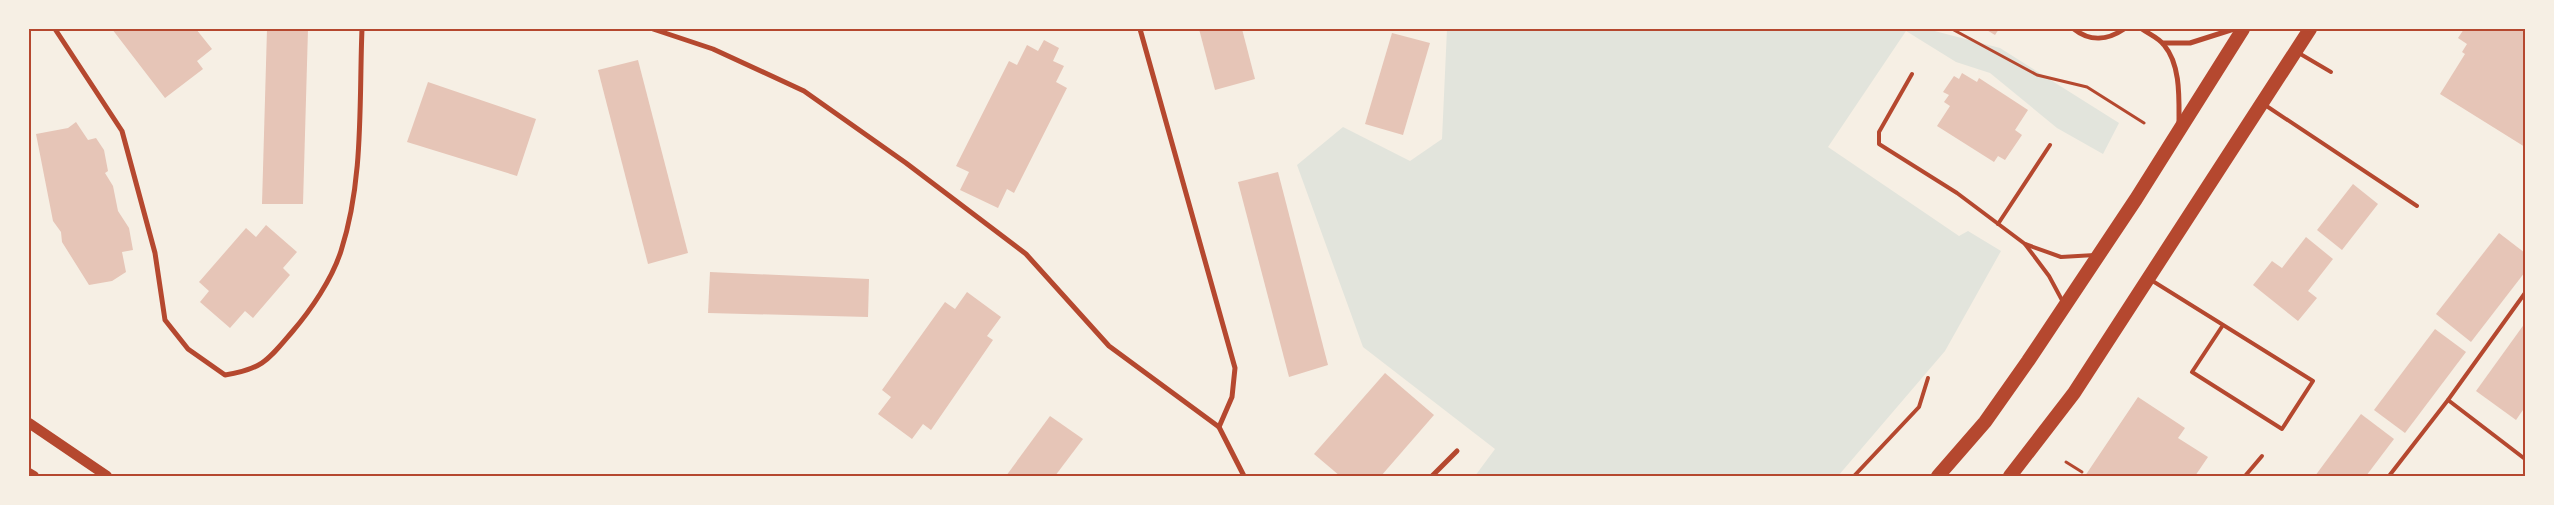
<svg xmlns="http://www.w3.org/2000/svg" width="2554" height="505" viewBox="0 0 2554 505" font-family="'Titillium Web',sans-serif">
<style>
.green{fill:#e2e4dc}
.building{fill:#e6c5b7}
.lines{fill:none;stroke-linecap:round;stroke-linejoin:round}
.path{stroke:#b5482f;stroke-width:3}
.service{stroke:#b5482f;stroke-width:4}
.minor{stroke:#b5482f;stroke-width:5}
.secondary{stroke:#b5482f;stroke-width:10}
.trunk{stroke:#b5482f;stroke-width:14}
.neatline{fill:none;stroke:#b5482f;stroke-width:2}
</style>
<rect width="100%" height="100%" fill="#f6efe4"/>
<polygon class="green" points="1447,29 1927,29 2000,48 2119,123 2103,154 2057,128 1990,73 1956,62 1906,31 1828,147 1959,236 1968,231 2001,251 1945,351 1838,476 1475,476 1495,449 1363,347 1297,165 1343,127 1410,161 1442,139"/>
<g class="building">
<polygon points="112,29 196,29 212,49 197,61 203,69 165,98"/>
<polygon points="267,29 308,29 303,204 262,204"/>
<polygon points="1199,29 1242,29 1255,79 1215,90"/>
<polygon points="1985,29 1999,29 1995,35"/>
<polygon points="2464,29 2525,29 2525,147 2440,94 2465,54 2462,52 2467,44 2458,38"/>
<polygon points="1392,33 1430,43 1403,135 1365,124"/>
<polygon points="1044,40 1059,48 1053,61 1064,66 1056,82 1067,88 1014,193 1007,189 998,208 960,190 969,172 956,166 1009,61 1017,65 1027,45 1038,51"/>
<polygon points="638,60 688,253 648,264 598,70"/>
<polygon points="1962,73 1977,82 1979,78 2028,110 2015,130 2022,135 2005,160 1998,156 1994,162 1937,126 1950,106 1944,102 1949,95 1943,92 1954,76 1959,79"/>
<polygon points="428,82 536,119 517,176 407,142"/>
<polygon points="76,122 88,140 96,138 104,150 108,171 105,173 113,186 118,211 129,228 133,250 122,252 126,272 112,281 89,285 62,242 61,232 53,221 36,134 68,128"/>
<polygon points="1278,172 1328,365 1289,377 1238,182"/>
<polygon points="2353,184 2378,204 2342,250 2317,230"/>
<polygon points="266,225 297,252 283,268 290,275 253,318 245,311 230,328 200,302 209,291 199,282 246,228 256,237"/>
<polygon points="2499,233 2525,253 2525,272 2471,342 2436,314"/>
<polygon points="2306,237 2333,259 2308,291 2317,298 2298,321 2253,285 2272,261 2282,268"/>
<polygon points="710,272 869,279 868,317 708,313"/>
<polygon points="967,292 1001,317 987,336 993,340 931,430 923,424 912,439 878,414 891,397 882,390 945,302 955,309"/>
<polygon points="2525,323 2525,407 2516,420 2476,391"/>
<polygon points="2435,329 2466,352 2405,433 2374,410"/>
<polygon points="1385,373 1434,415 1381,476 1340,476 1314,454"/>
<polygon points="2138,397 2185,428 2178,438 2208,457 2195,476 2085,476"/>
<polygon points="2361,414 2394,439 2366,476 2315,476"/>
<polygon points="1050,416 1083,439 1055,476 1006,476"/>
</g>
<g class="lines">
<g class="path">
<polyline points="1952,29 2037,75 2087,87 2144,123"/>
<polyline points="2066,462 2082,472"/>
</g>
<g class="service">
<polyline points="2297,52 2331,72"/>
<polyline points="1912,74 1879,132 1879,144 1957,193 2025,244 2061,257 2095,255"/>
<polyline points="2265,105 2417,206"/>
<polyline points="1998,224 2050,145"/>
<polyline points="2025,244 2049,276 2063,302"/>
<polyline points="2151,280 2313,381 2282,429 2192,372 2223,325"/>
<polyline points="2448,400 2525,459"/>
<polyline points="1854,476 1919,407 1928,378"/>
<polyline points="2245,476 2262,456"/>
<polyline points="2389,476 2448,400 2525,293"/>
</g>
<g class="minor">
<path d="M55 29 122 131 155 253 165 320 188 349 225 375C263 369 268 360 292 332 311 310 332 279 341 251 364 180 359 102 362 29"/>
<polyline points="653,29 713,49 804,91 906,163 1026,254 1109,346 1219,427 1244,476"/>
<polyline points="1140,29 1235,368 1232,397 1219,427"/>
<path d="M2074 29C2090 42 2108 40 2124 29"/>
<path d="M2142 29C2149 34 2159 38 2164 45 2181 65 2179 99 2179 124"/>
<polyline points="2164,43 2190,43 2234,29"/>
<polyline points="1432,476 1457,451"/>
</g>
<g class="secondary">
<polyline points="29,423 107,476"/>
<polyline points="29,473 34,476"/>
</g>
<g class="trunk">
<polyline points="1938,476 1985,422 2028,361 2136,199 2243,29"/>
<polyline points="2010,476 2074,393 2310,29"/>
</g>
</g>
<rect width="2554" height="505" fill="none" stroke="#f6efe4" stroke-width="60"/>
<rect x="30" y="30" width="2494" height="445" class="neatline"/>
</svg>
